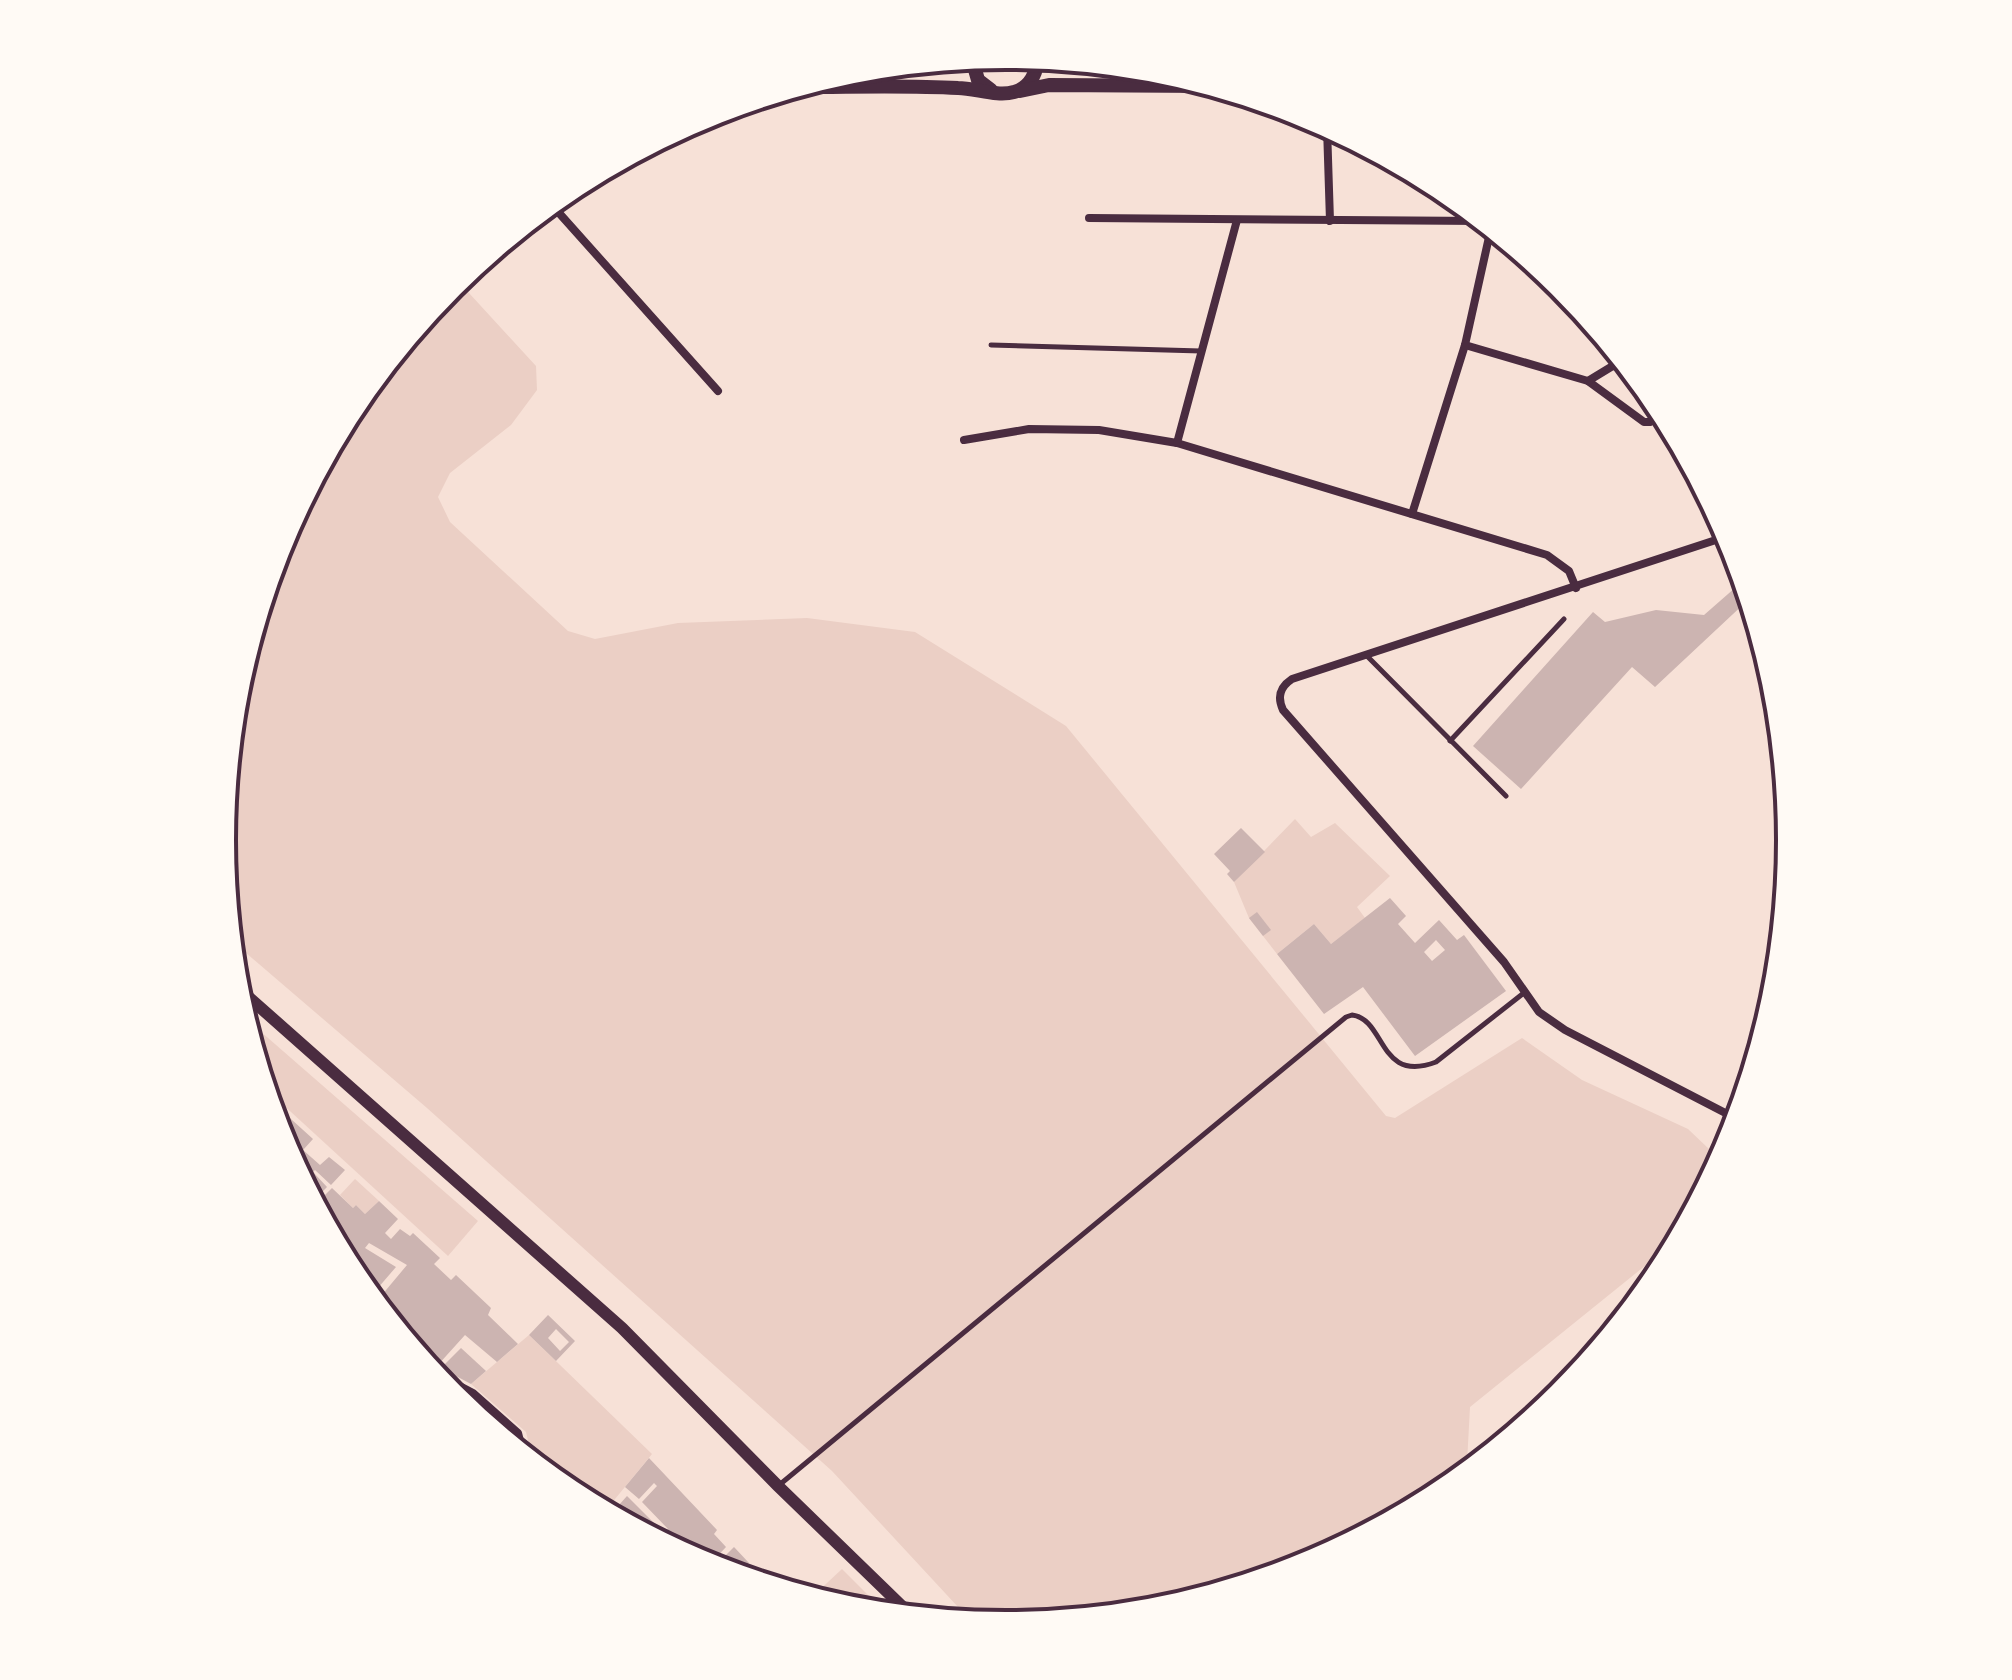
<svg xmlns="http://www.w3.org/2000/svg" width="2012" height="1680" viewBox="0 0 2012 1680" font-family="Barlow,sans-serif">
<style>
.green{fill:#ebcfc5}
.building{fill:#ccb4b1;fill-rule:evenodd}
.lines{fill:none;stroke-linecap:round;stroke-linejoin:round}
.service{stroke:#4a2c40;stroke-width:5}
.minor{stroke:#4a2c40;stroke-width:8}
.tertiary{stroke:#4a2c40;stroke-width:12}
.secondary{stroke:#4a2c40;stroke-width:14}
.rim{fill:none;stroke:#4a2c40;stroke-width:4}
</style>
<rect width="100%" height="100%" fill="#f7e1d7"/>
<g class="green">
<polygon points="458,281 536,366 537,390 511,425 450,473 438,497 450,522 568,631 595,639 678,623 807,618 915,632 1066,726 1386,1116 1395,1118 1522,1038 1582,1080 1688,1129 1709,1149 1714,1171 1677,1240 1470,1407 1467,1463 1470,1469 1441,1492 1306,1564 1159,1609 1006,1624 971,1621 832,1471 427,1108 232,941 222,840 237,687 282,540 354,404"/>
<polygon points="1295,819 1311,837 1335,823 1390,876 1357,907 1365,918 1331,944 1314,924 1277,954 1249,918 1234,882"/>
<polygon points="245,1018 478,1221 448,1256 267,1090"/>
<polygon points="355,1179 379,1201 365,1214 356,1205 353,1208 340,1195"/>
<polygon points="529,1335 652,1454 606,1510 589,1491 582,1498 570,1492 533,1461 526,1432 471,1384"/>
<polygon points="842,1569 885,1612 853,1609 812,1597"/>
</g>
<g class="building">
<polygon points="1744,586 1748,600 1655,687 1632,667 1521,789 1473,746 1593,612 1605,622 1656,610 1704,615 1736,587"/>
<polygon points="1241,828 1265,852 1234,882 1227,874 1230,871 1214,854"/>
<path d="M1390 898 1406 916 1398 924 1415 943 1439 920 1457 940 1464 935 1506 991 1415 1056 1363 987 1324 1014 1277 954 1314 924 1331 944ZM1436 940 1445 950 1432 961 1424 952Z"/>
<polygon points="1257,912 1271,930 1263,936 1249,918"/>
<polygon points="270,1100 313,1139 303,1150 320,1165 329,1157 345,1170 331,1185 315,1170 313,1172 327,1187 314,1200 293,1162 299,1156 281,1138"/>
<polygon points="332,1188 353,1208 356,1205 365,1214 379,1201 398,1219 385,1233 391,1239 400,1229 410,1236 413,1233 440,1258 434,1264 451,1280 456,1275 491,1308 488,1315 518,1344 497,1362 465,1335 437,1366 417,1352 376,1302 407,1265 369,1243 365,1248 396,1267 371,1296 354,1275 340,1250 349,1240 341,1235 335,1240 316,1204"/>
<path d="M548 1315 575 1341 556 1361 529 1335ZM556 1329 569 1342 560 1351 548 1338Z"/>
<polygon points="461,1348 486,1371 471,1384 441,1368"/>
<polygon points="460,1393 498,1430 497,1432 456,1397"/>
<polygon points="649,1458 717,1530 714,1534 726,1547 709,1565 611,1514 627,1496 664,1533 668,1529 642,1502 657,1486 654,1483 639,1499 625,1487"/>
<polygon points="588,1491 606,1510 606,1511 582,1498"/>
<polygon points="734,1547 749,1563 737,1574 714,1567"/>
</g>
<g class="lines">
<g class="service">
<polyline points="991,345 1201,351"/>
<polyline points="1366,655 1506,796"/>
<polyline points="1450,741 1564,619"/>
<path d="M778 1486 1346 1017 1352 1015C1386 1019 1378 1084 1436 1062L1525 992"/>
</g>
<g class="minor">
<polyline points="1327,127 1330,221"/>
<polyline points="551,204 718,391"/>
<polyline points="1089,218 1482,221"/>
<polyline points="1465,345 1588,381 1644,422 1650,422 1663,414"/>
<polyline points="1588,381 1611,367 1624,363"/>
<polyline points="964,440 1029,429 1099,430 1177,443 1547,555 1569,571 1576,588"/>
<polyline points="1177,443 1237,220"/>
<polyline points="1412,514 1465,345 1491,228"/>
<path d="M1728 536 1292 679C1280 687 1277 697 1283 710L1504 962 1539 1012 1565 1030 1737 1119"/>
<polyline points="433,1372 473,1393 518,1433 523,1453"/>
</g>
<polyline class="tertiary" points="236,986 622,1328 778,1486 910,1614"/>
<g class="secondary">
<polyline points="972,59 978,80 991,90"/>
<path d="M801 87C853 87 906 85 958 88 975 88 997 97 1014 92 1030 88 1036 74 1038 59"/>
<polyline points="1020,91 1049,85 1208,86"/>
</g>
</g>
<path d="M0 0H2012V1680H0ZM236 840a770 770 0 1 1 1540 0a770 770 0 1 1-1540 0Z" fill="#fffaf5" fill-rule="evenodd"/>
<path class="rim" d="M236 840a770 770 0 1 1 1540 0a770 770 0 1 1-1540 0Z"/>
</svg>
